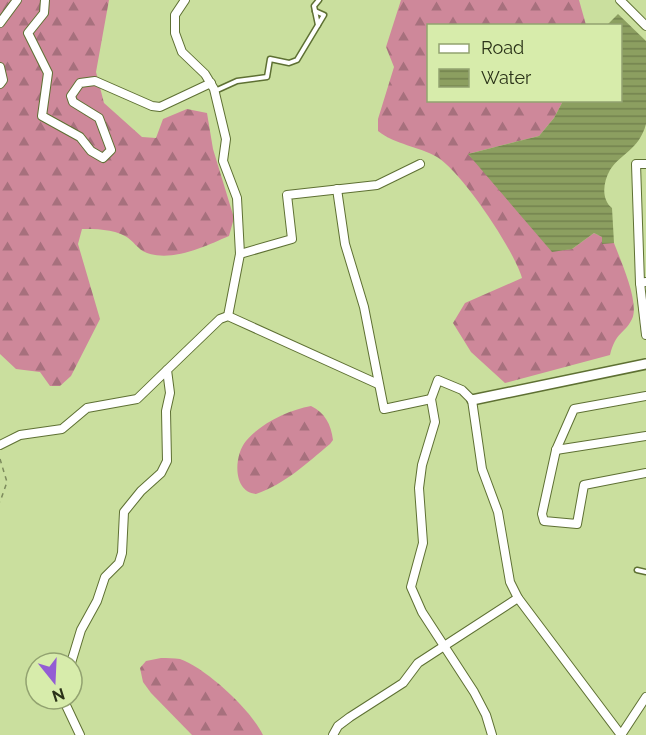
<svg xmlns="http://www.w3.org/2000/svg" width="646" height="735" viewBox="0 0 646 735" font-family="Raleway,sans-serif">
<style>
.forest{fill:url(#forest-firs)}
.water{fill:url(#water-rules)}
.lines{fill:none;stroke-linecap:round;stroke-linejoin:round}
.service-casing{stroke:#5e7033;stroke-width:7}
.minor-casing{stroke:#5e7033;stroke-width:10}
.tertiary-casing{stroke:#5e7033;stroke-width:12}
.path{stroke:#7d8b5d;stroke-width:1.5;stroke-dasharray:4.5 4.5;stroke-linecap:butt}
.service{stroke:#fff;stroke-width:4}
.minor{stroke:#fff;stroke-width:8}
.tertiary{stroke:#fff;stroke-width:9}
</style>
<defs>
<pattern id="forest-firs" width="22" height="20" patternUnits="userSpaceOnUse" patternTransform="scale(1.5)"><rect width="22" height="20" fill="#ce889a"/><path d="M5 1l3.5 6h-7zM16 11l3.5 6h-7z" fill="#a7707d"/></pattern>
<pattern id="water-rules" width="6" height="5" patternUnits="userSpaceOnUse" patternTransform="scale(1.5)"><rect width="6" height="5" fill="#8c9f60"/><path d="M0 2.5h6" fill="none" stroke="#73824e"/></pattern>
</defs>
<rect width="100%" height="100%" fill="#cadf9e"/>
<g class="forest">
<path d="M0 0H109L96 72 104 103 142 137 156 138 163 119 187 109 207 113 213 149 234 218 229 236C206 246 173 262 147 253 138 250 133 240 125 236 113 229 95 229 82 229L78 244 100 319 71 376 60 386H50L40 372 16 369 0 354Z"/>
<path d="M401 0H579L586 25 428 26V100L563 101 554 118 539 136 468 154 562 250 572 249 594 233 602 237V243H614C620 259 640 303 632 319 624 335 616 331 610 355L505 383 471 352 453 323 465 303 522 278C514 250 462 172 437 157 418 146 396 145 378 131V119L394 67 386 47Z"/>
<path d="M311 406C325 413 331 424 333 440L330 444C307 463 285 484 256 494 232 492 234 455 246 441 261 423 289 410 311 406Z"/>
<path d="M161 658C167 658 174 658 180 659 206 668 251 710 263 735H192L151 693 143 682 140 668 146 661Z"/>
</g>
<path class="water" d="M618 14 646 41C646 62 646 105 646 124 639 150 620 154 610 170 603 182 601 199 612 208L614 243 602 244V237L594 233 572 249 552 252 468 154 539 136 554 118 563 101 620 100V26L607 25Z"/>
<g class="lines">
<defs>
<g id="service">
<polyline points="315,11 324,15 318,25"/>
<polyline points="215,91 237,81 267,77 270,59 289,63 297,60 318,25 314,6 319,0"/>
<polyline points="637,570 646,572"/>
</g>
<g id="minor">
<polyline points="45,0 44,13 28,33 48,73 42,116 80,137 91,151 103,158 111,150 99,118 73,102 71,96 80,83 95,81 152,106 160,107 211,83"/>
<polyline points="185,0 175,15 175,33 182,52 205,74 214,89 226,139 223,161 237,198 240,254 228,316"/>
<polyline points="620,0 646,26"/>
<polyline points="0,23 17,0"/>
<polyline points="0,67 3,80 0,84"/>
<polyline points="646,164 636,164 640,283 646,282"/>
<polyline points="337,189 345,244 364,307 384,409 431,399"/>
<polyline points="240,254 292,239 287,195 377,185 420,164"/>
<polyline points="640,283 646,335"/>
<polyline points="646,396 574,409 556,450 542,514 544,521 577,524 584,485 646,473"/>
<polyline points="0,445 20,435 62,429 87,408 137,399 167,370"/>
<polyline points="556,450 646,436"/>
<polyline points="71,663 81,630 97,601 105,577 119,563 122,553 124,512 141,491 161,473 167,461 166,411 170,393 167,370 220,319 228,316 378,384"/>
<polyline points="63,699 80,735"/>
<polyline points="333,735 338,726 350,717 403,683 418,663 518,598"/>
<polyline points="492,735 486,715 474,692 422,612 411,587 423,543 419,488 422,465 435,422 431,399 438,380 462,390 472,400 482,469 498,512 510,582 518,598 621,735"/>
<polyline points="621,735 646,697"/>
</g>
<polyline id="tertiary" points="472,400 646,364"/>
</defs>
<use href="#service" class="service-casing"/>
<use href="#minor" class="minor-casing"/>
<use href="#tertiary" class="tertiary-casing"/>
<polyline class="path" points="0,459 7,482 0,502"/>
<use href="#service" class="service"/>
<use href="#minor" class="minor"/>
<use href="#tertiary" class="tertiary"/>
</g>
<rect x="427" y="24" width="195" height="78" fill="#d7ecab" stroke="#92a270" stroke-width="1.5"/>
<rect x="439" y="44" width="30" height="9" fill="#ffffff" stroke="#92a270" stroke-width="1.5"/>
<text x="481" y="54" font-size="18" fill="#2a3218">Road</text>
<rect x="439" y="69" width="30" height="18" fill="url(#water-rules)" stroke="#92a270" stroke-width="1.5"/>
<text x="481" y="84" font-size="18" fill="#2a3218">Water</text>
<g transform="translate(54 681) rotate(162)"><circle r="28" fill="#d7ecab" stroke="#92a270" stroke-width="1.5"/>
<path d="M0-4.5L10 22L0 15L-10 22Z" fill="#935cd4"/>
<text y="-9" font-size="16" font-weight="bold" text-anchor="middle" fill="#2a3218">N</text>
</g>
</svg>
